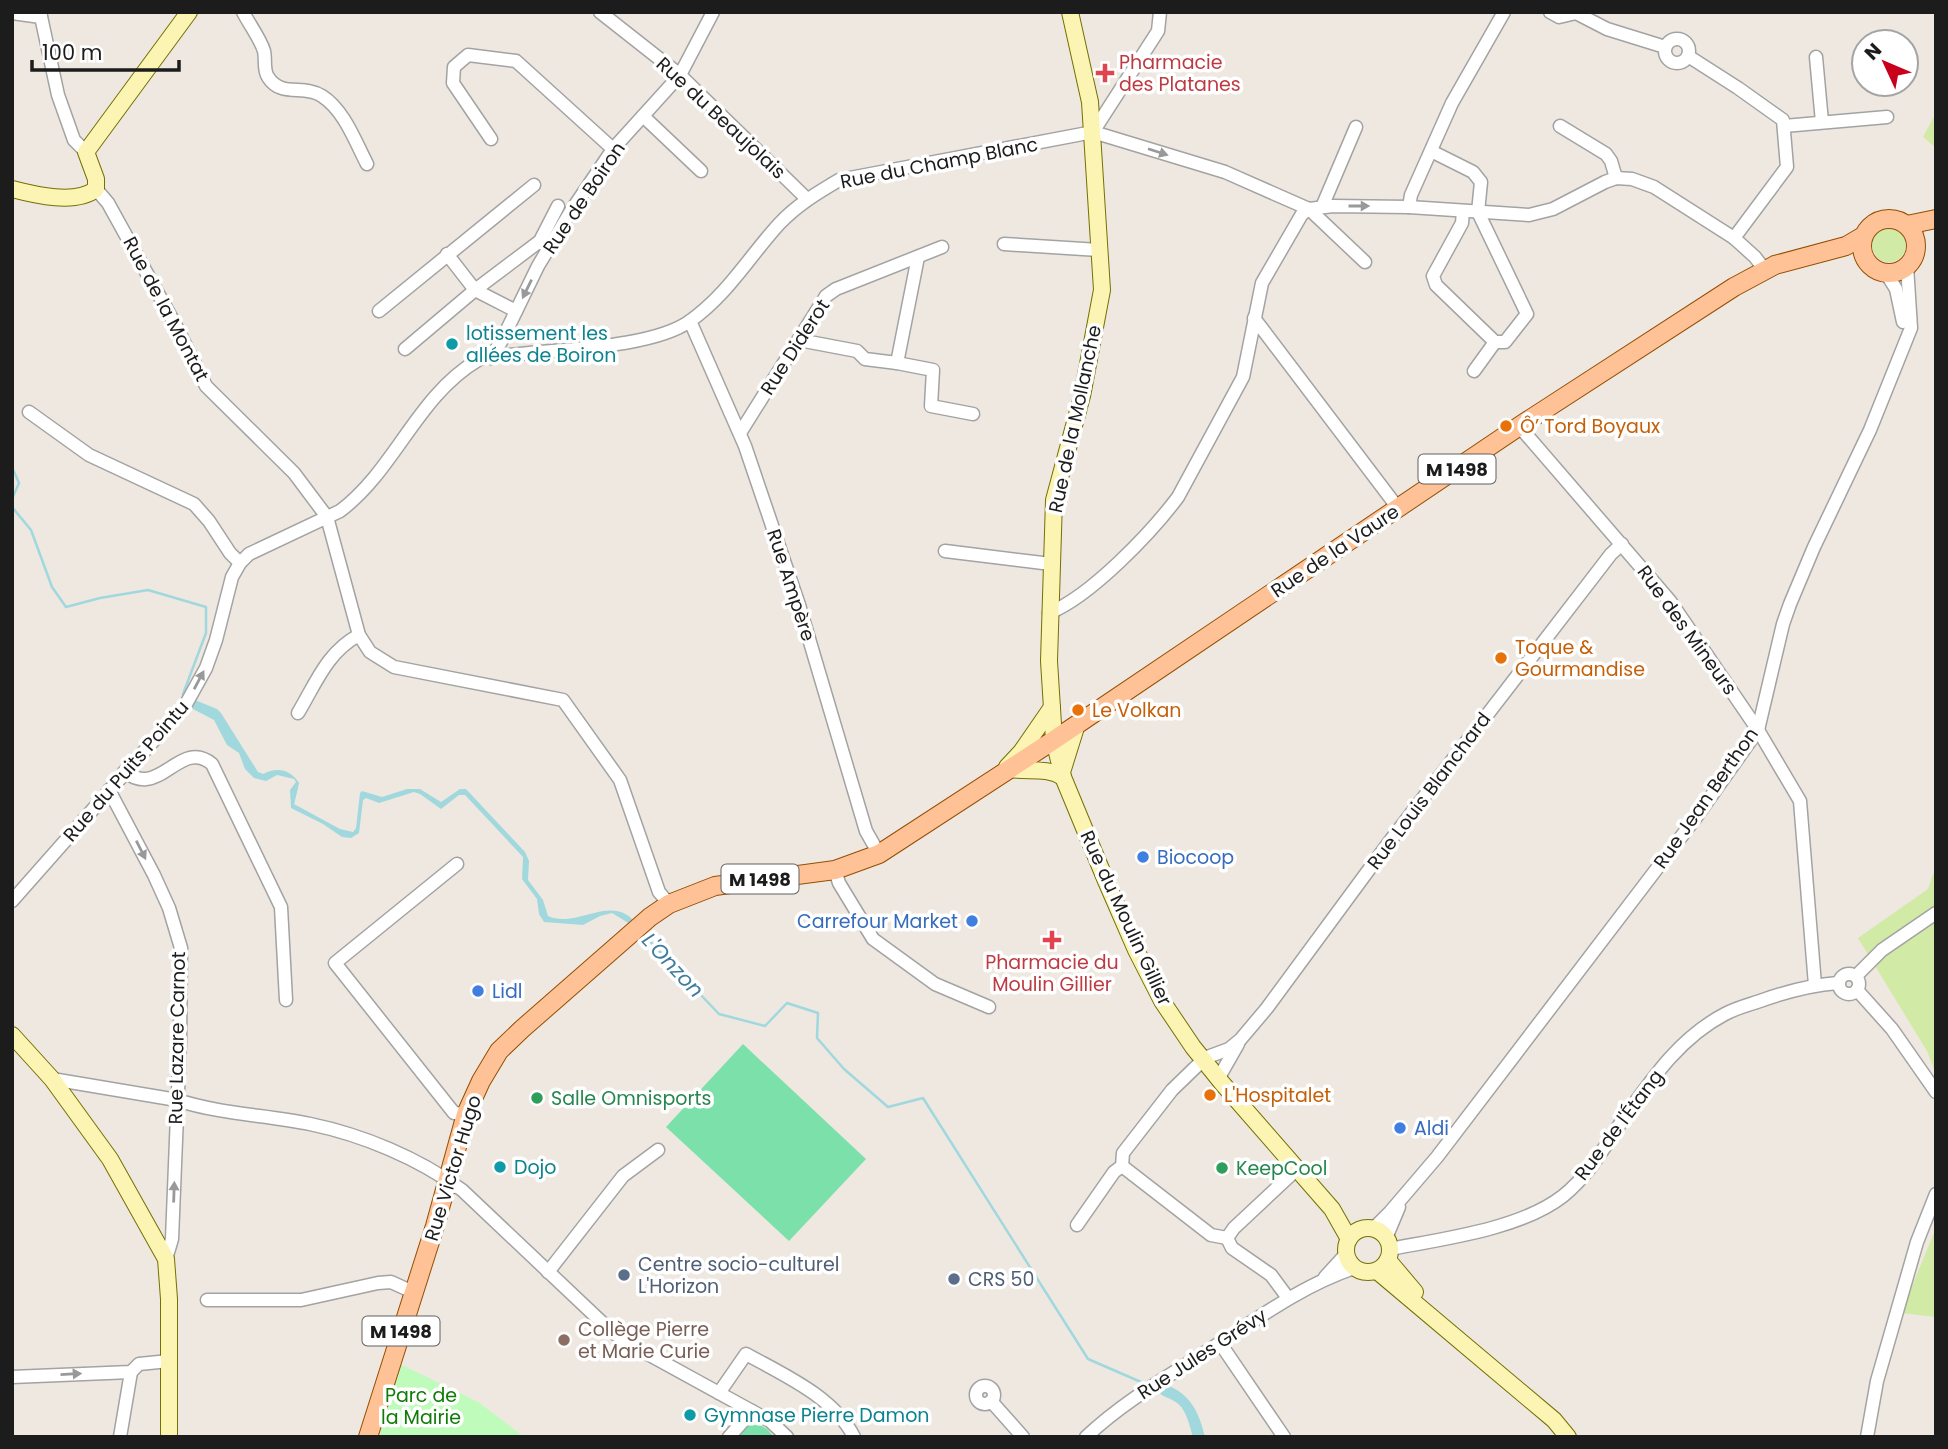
<svg xmlns="http://www.w3.org/2000/svg" width="1948" height="1449" viewBox="0 0 1948 1449" font-family="Poppins,sans-serif">
<style>
.grass{fill:#d1eaa5}
.park{fill:#bffbbb}
.pitch{fill:#7ce0ab}
.water{fill:#a0d8dd}
.lines{fill:none;stroke-linecap:round;stroke-linejoin:round}
.stream{stroke:#a0d8dd;stroke-width:2.5}
.street-casing{stroke:#a3a3a3;stroke-width:15}
.secondary-casing{stroke:#747002;stroke-width:18}
.primary-casing{stroke:#944e00;stroke-width:20}
.street{stroke:#fff;stroke-width:12}
.secondary{stroke:#fbf4b2;stroke-width:16}
.primary{stroke:#fec296;stroke-width:18}
.oneway{fill:#999}
.health-dot{fill:#e0444e;stroke:#fff;stroke-width:2.5}
.culture-dot{fill:#0f9aa8;stroke:#fff;stroke-width:2.5}
.food-dot{fill:#e8710a;stroke:#fff;stroke-width:2.5}
.shop-dot{fill:#3f7fe0;stroke:#fff;stroke-width:2.5}
.leisure-dot{fill:#2e9e5b;stroke:#fff;stroke-width:2.5}
.service-dot{fill:#5c6f8a;stroke:#fff;stroke-width:2.5}
.education-dot{fill:#8d6e63;stroke:#fff;stroke-width:2.5}
.labels{text-anchor:middle;dominant-baseline:central;stroke-width:7;stroke-linejoin:round;paint-order:stroke}
.shield{fill:#fff;stroke:#606060;stroke-width:2}
.shield-label{font-size:18px;font-weight:bold;fill:#1c1c1c}
.health-label{font-size:19px;fill:#be3a42;stroke:#fff;text-anchor:start}
.street-label{font-size:19px;fill:#1c1c1c;stroke:#fff}
.culture-label{font-size:19px;fill:#0d838f;stroke:#fff;text-anchor:start}
.food-label{font-size:19px;fill:#c56008;stroke:#fff;text-anchor:start}
.shop-label{font-size:19px;fill:#366cbe;stroke:#fff;text-anchor:start}
.leisure-label{font-size:19px;fill:#27864d;stroke:#fff;text-anchor:start}
.service-label{font-size:19px;fill:#4e5e75;stroke:#fff;text-anchor:start}
.education-label{font-size:19px;fill:#785e54;stroke:#fff;text-anchor:start}
.park-label{font-size:19px;fill:#0f7c08;stroke:#fff}
.water-label{font-size:21px;font-style:italic;fill:#417d9e;stroke:#fff}
</style>
<rect width="100%" height="100%" fill="#eee8e1"/>
<g class="grass">
<polygon points="1936,113 1936,148 1923,137"/>
<circle cx="1889" cy="245" r="17"/>
<polygon points="1936,866 1936,1074 1927,1051 1858,938 1928,889"/>
<polygon points="1936,1228 1936,1317 1901,1313"/>
</g>
<polygon class="park" points="400,1364 478,1402 524,1437 379,1437"/>
<g class="pitch">
<polygon points="743,1044 866,1159 789,1241 666,1127"/>
<polygon points="749,1419 767,1429 774,1437 733,1437"/>
</g>
<g class="water">
<path d="M195 700 217 709 221 713 258 772 263 774C277 767 290 769 299 783L294 804 340 829 353 832 356 828 360 793 362 791 382 797 407 789H420L441 802 460 789H466L525 852 529 861 528 880 543 900 548 916C577 929 610 894 634 921L630 924 612 913 600 916 583 925 544 922 539 914 537 899 522 879 523 857 465 795H459L441 809 420 794 414 792 379 803 366 798 363 800 359 833 351 838 342 837 323 824 291 808 290 790 296 782 294 779 277 775 266 781 254 778 245 769 239 753 227 745 214 720 191 708Z"/>
<path d="M1167 1385C1191 1395 1199 1412 1205 1437H1193C1189 1424 1186 1407 1174 1401 1165 1396 1161 1396 1156 1390Z"/>
</g>
<g class="lines">
<g class="stream">
<polyline points="12,467 19,483 12,499"/>
<polyline points="12,507 31,530 52,587 66,607 100,598 148,590 206,607 206,633 183,694"/>
<polyline points="293,803 297,786"/>
<polyline points="641,932 719,1014 765,1026 787,1003 818,1013 817,1038 844,1069 888,1107 923,1098 1088,1359 1141,1382"/>
</g>
<defs>
<g id="street">
<polyline points="40,12 58,95 74,140 86,152"/>
<path d="M243 12C249 24 260 38 264 51 266 59 263 70 268 77 281 98 304 84 322 96 344 110 355 141 367 164"/>
<polyline points="600,12 680,75 807,199"/>
<polyline points="1550,12 1559,17 1576,13 1607,29 1665,47"/>
<polyline points="12,13 41,17"/>
<circle cx="1677" cy="51" r="12"/>
<polyline points="1688,56 1738,88 1783,120 1787,167 1734,238"/>
<polyline points="1816,57 1822,122"/>
<polyline points="643,116 701,171"/>
<polyline points="1560,126 1606,154 1611,161 1616,178"/>
<polyline points="1784,126 1887,117"/>
<polyline points="1093,132 1158,31 1160,12"/>
<polyline points="491,139 453,83 454,67 468,55 516,61 613,149"/>
<polyline points="1431,151 1473,172 1481,182 1478,212 1527,314 1505,342 1495,342 1436,285 1433,276 1462,223 1463,211"/>
<polyline points="96,189 108,203 176,326 206,386 294,473 327,517 359,635 370,652 394,667 563,700 620,780 659,892 669,904"/>
<polyline points="1322,207 1356,127"/>
<polyline points="1409,207 1411,195 1452,103 1504,12"/>
<polyline points="1309,209 1365,262"/>
<polyline points="1004,244 1099,250"/>
<polyline points="447,254 475,290 516,311"/>
<polyline points="1886,273 1896,289 1903,322"/>
<polyline points="379,311 534,185"/>
<polyline points="1254,318 1398,508"/>
<polyline points="690,321 745,446 799,605 866,831 879,854"/>
<polyline points="799,340 857,351 865,359 897,363 918,257"/>
<polyline points="405,349 475,290 540,241 558,206"/>
<polyline points="491,358 502,340 538,266 571,211 613,149 680,75 713,12"/>
<polyline points="897,363 933,370 931,406 973,414"/>
<polyline points="1474,371 1495,342"/>
<polyline points="29,412 89,455 194,504 209,521 230,553 240,563"/>
<polyline points="1521,425 1525,433 1670,601 1758,730 1800,801 1815,985"/>
<polyline points="740,433 826,296 836,289 942,247"/>
<polyline points="945,551 1051,564"/>
<path d="M1049 613C1091 596 1151 533 1178 497L1243 377 1262 283 1302 214 1309 209"/>
<path d="M298 713C316 683 327 652 359 635"/>
<path d="M124 772C131 776 138 780 146 779 169 777 187 743 212 764L281 907 286 1000"/>
<polyline points="109,790 154,875 169,908 181,948 180,1041 172,1239 166,1259"/>
<polyline points="457,864 335,963 454,1113 466,1114"/>
<polyline points="835,870 839,883 873,939 935,984 989,1007"/>
<path d="M12 901 186 704 206 668 216 640 232 577 240 563 249 554 340 511C395 470 417 396 478 360 489 354 508 356 520 354 565 349 654 347 690 321 727 295 749 257 779 224 797 205 817 193 839 180L1093 132 1225 172 1309 209 1333 206 1409 207 1529 215 1553 209 1605 182 1616 178 1632 179 1654 187 1734 238 1755 257 1765 270"/>
<circle cx="1849" cy="984" r="10"/>
<polyline points="1856,976 1882,950 1936,913"/>
<polyline points="1857,990 1892,1029 1936,1092"/>
<polyline points="1202,1059 1229,1049 1240,1040 1267,1008 1390,841 1611,554 1622,544"/>
<path d="M52 1079 177 1100C220 1114 266 1115 310 1124 363 1135 418 1158 462 1190L610 1330 626 1342 770 1421 787 1437"/>
<polyline points="1218,1079 1238,1044"/>
<polyline points="1122,1166 1211,1235 1227,1238 1232,1248 1271,1275 1288,1298"/>
<polyline points="1077,1225 1114,1172 1122,1166 1123,1153 1172,1090 1203,1060"/>
<polyline points="1373,1229 1390,1212 1437,1157 1697,816 1758,730 1783,624 1790,604 1814,547 1870,430 1911,328 1907,266"/>
<polyline points="1227,1238 1234,1228 1297,1169"/>
<polyline points="1386,1238 1399,1207"/>
<path d="M1390 1249C1442 1239 1521 1229 1563 1196 1588 1176 1604 1148 1622 1121 1651 1080 1679 1038 1725 1014 1736 1008 1748 1005 1760 1001 1785 992 1811 985 1838 983"/>
<polyline points="548,1272 623,1176 658,1150"/>
<polyline points="1325,1277 1346,1254"/>
<polyline points="207,1300 301,1300 378,1283 391,1282 413,1292"/>
<polyline points="1220,1343 1284,1437"/>
<polyline points="12,1377 131,1372 139,1364 169,1361"/>
<circle cx="985" cy="1395" r="9"/>
<path d="M719 1393 746 1354C784 1375 834 1397 854 1437"/>
<polyline points="991,1401 1023,1437"/>
<polyline points="120,1437 131,1372"/>
<polyline points="729,1437 752,1411"/>
<path d="M1086 1437C1123 1402 1167 1377 1209 1350 1257 1319 1301 1286 1354 1268"/>
<polyline points="1867,1437 1877,1381 1917,1242 1936,1194"/>
</g>
<g id="secondary">
<polyline points="1070,12 1090,102 1102,290 1082,396 1054,500 1049,661 1054,740 1063,777 1106,881 1136,950 1162,1001 1193,1047 1222,1083 1332,1209 1349,1239"/>
<path d="M12 189C35 195 76 205 96 189V179L86 152 189 12"/>
<polyline points="1007,767 1021,752 1052,707"/>
<path d="M1010 769C1029 772 1046 767 1063 777"/>
<polyline points="1063,769 1077,724"/>
<polyline points="12,1035 52,1079 110,1159 166,1259 169,1299 169,1437"/>
<circle cx="1368" cy="1250" r="22"/>
<polyline points="1388,1260 1415,1292"/>
<polyline points="1377,1271 1554,1420 1568,1437"/>
</g>
<g id="primary">
<circle cx="1889" cy="246" r="27"/>
<polyline points="1907,225 1936,219"/>
<polyline points="368,1437 435,1226 466,1114 481,1081 499,1051 522,1029 650,917 669,904 715,886 835,870 879,854 1054,740 1521,425 1734,287 1775,265 1846,246 1863,236"/>
</g>
</defs>
<use href="#street" class="street-casing"/>
<use href="#secondary" class="secondary-casing"/>
<use href="#primary" class="primary-casing"/>
<use href="#street" class="street"/>
<use href="#secondary" class="secondary"/>
<use href="#primary" class="primary"/>
</g>
<defs><path id="oneway-solid" d="M-6-.8H1V-3.2L6.5 0L1 3.2V.8H-6Z" transform="scale(1.75)"/></defs>
<g class="oneway">
<use href="#oneway-solid" transform="translate(1158 152) rotate(18)"/>
<use href="#oneway-solid" transform="translate(1359 206)"/>
<use href="#oneway-solid" transform="translate(527 289) rotate(116)"/>
<use href="#oneway-solid" transform="translate(199 680) rotate(-62)"/>
<use href="#oneway-solid" transform="translate(141 850) rotate(63)"/>
<use href="#oneway-solid" transform="translate(174 1192) rotate(-88)"/>
<use href="#oneway-solid" transform="translate(71 1374) rotate(-3)"/>
</g>
<g class="health-dot">
<path d="M1101.5 62.5h7v7h7v7h-7v7h-7v-7h-7v-7h7z"/>
<path d="M1048.5 929.5h7v7h7v7h-7v7h-7v-7h-7v-7h7z"/>
</g>
<g class="culture-dot">
<circle cx="452" cy="344" r="7"/>
<circle cx="500" cy="1167" r="7"/>
<circle cx="690" cy="1415" r="7"/>
</g>
<g class="food-dot">
<circle cx="1506" cy="426" r="7"/>
<circle cx="1501" cy="658" r="7"/>
<circle cx="1078" cy="710" r="7"/>
<circle cx="1210" cy="1095" r="7"/>
</g>
<g class="shop-dot">
<circle cx="1143" cy="857" r="7"/>
<circle cx="972" cy="921" r="7"/>
<circle cx="478" cy="991" r="7"/>
<circle cx="1400" cy="1128" r="7"/>
</g>
<g class="leisure-dot">
<circle cx="537" cy="1098" r="7"/>
<circle cx="1222" cy="1168" r="7"/>
</g>
<g class="service-dot">
<circle cx="624" cy="1275" r="7"/>
<circle cx="954" cy="1279" r="7"/>
</g>
<circle class="education-dot" cx="564" cy="1340" r="7"/>
<g class="labels">
<g class="shield">
<rect x="1418.5" y="454.5" width="77" height="29" rx="5"/>
<rect x="721.5" y="864.5" width="77" height="29" rx="5"/>
<rect x="362.5" y="1316.5" width="77" height="29" rx="5"/>
</g>
<g class="shield-label">
<text x="1457" y="469">M 1498</text>
<text x="760" y="879">M 1498</text>
<text x="401" y="1331">M 1498</text>
</g>
<g class="health-label">
<text x="1119" y="62">Pharmacie<tspan x="1119" dy="22">des Platanes</tspan></text>
<text x="1052" y="962" text-anchor="middle">Pharmacie du<tspan x="1052" dy="22">Moulin Gillier</tspan></text>
</g>
<g class="street-label">
<text transform="translate(721 118) rotate(43)">Rue du Beaujolais</text>
<text transform="translate(939 163) rotate(-11)">Rue du Champ Blanc</text>
<text transform="translate(584 198) rotate(-56)">Rue de Boiron</text>
<text transform="translate(166 309) rotate(62)">Rue de la Montat</text>
<text transform="translate(795 347) rotate(-57)">Rue Diderot</text>
<text transform="translate(1075 419) rotate(-78)">Rue de la Mollanche</text>
<text transform="translate(1335 551) rotate(-34)">Rue de la Vaure</text>
<text transform="translate(791 585) rotate(72)">Rue Ampère</text>
<text transform="translate(1687 630) rotate(54)">Rue des Mineurs</text>
<text transform="translate(126 771) rotate(-49)">Rue du Puits Pointu</text>
<text transform="translate(1429 791) rotate(-53)">Rue Louis Blanchard</text>
<text transform="translate(1706 798) rotate(-55)">Rue Jean Berthon</text>
<text transform="translate(1126 918) rotate(65)">Rue du Moulin Gillier</text>
<text transform="translate(177 1038) rotate(-89)">Rue Lazare Carnot</text>
<text transform="translate(1619 1125) rotate(-53)">Rue de l'Étang</text>
<text transform="translate(453 1168) rotate(-73)">Rue Victor Hugo</text>
<text transform="translate(1202 1354) rotate(-33)">Rue Jules Grévy</text>
</g>
<g class="culture-label">
<text x="466" y="333">lotissement les<tspan x="466" dy="22">allées de Boiron</tspan></text>
<text x="514" y="1167">Dojo</text>
<text x="704" y="1415">Gymnase Pierre Damon</text>
</g>
<g class="food-label">
<text x="1520" y="426">Ô’ Tord Boyaux</text>
<text x="1515" y="647">Toque &amp;<tspan x="1515" dy="22">Gourmandise</tspan></text>
<text x="1092" y="710">Le Volkan</text>
<text x="1224" y="1095">L'Hospitalet</text>
</g>
<g class="shop-label">
<text x="1157" y="857">Biocoop</text>
<text x="958" y="921" text-anchor="end">Carrefour Market</text>
<text x="492" y="991">Lidl</text>
<text x="1414" y="1128">Aldi</text>
</g>
<g class="leisure-label">
<text x="551" y="1098">Salle Omnisports</text>
<text x="1236" y="1168">KeepCool</text>
</g>
<g class="service-label">
<text x="638" y="1264">Centre socio-culturel<tspan x="638" dy="22">L'Horizon</tspan></text>
<text x="968" y="1279">CRS 50</text>
</g>
<g class="education-label">
<text x="578" y="1329">Collège Pierre<tspan x="578" dy="22">et Marie Curie</tspan></text>
</g>
<g class="park-label">
<text x="421" y="1395">Parc de<tspan x="421" dy="22">la Mairie</tspan></text>
</g>
<g class="water-label">
<text transform="translate(673 965) rotate(47)">L'Onzon</text>
</g>
</g>
<rect width="1948" height="1449" fill="none" stroke="#1c1c1c" stroke-width="28"/>
<g transform="translate(1885 63) rotate(314)"><circle r="33" fill="#ffffff" stroke="#a4a4a4" stroke-width="2"/>
<path d="M0-5L12 26L0 18L-12 26Z" fill="#c8001c"/>
<text y="-10" font-size="19" font-weight="bold" text-anchor="middle" fill="#1c1c1c">N</text>
</g>
<path d="M32 60v10h147v-10" fill="none" stroke="#1c1c1c" stroke-width="3.5"/>
<text x="42" y="60" font-size="21" fill="#1c1c1c" stroke="#ffffff" stroke-width="5" paint-order="stroke">100 m</text>
</svg>
